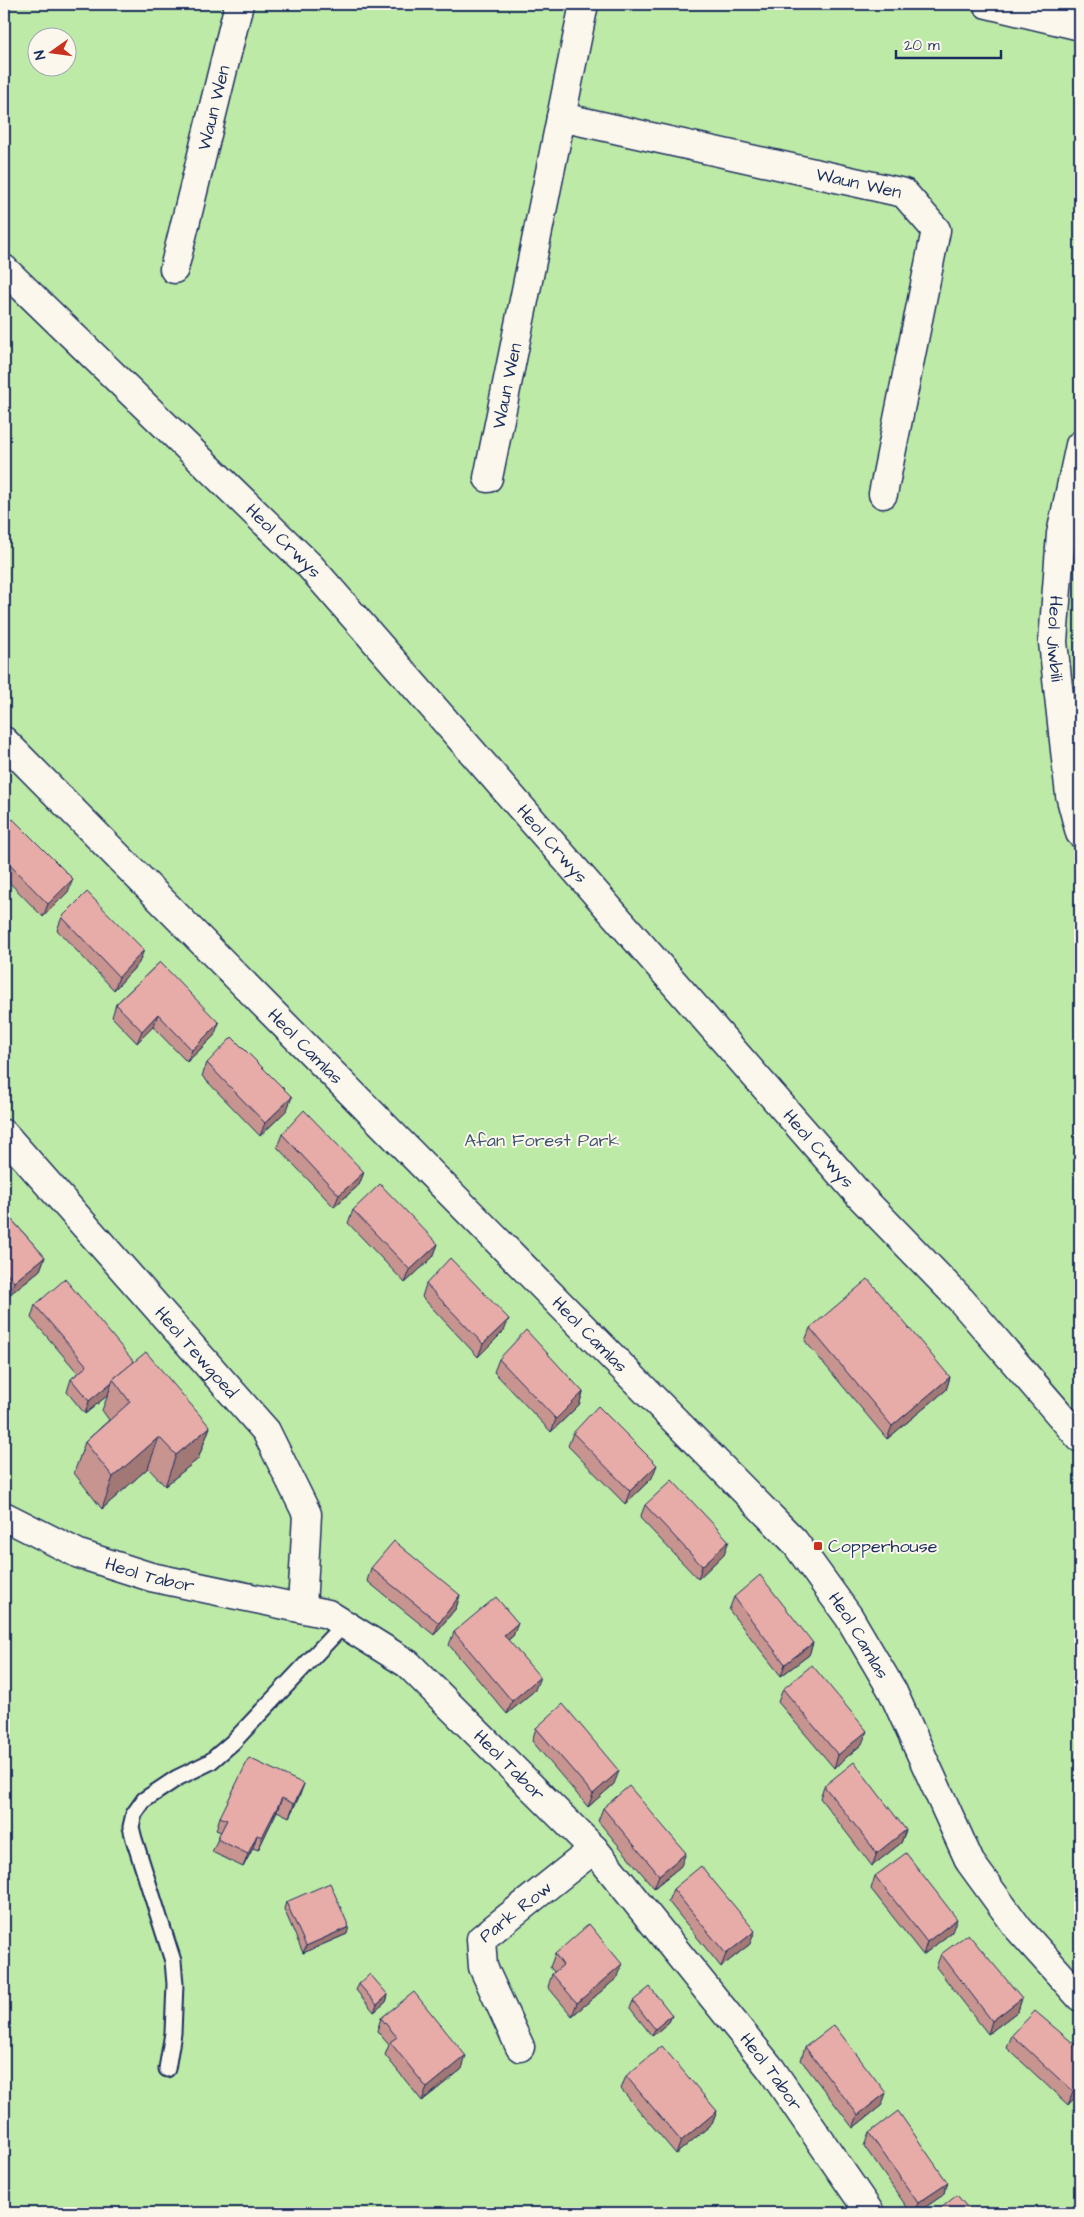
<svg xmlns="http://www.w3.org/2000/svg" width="1084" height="2217" viewBox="0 0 1084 2217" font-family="'Architects Daughter',sans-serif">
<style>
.green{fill:#beeaa7;stroke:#6c8c82;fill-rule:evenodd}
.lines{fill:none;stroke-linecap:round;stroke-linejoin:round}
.lane-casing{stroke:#1b2f5e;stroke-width:19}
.street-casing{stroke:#1b2f5e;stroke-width:31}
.secondary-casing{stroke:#1b2f5e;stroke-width:31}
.lane{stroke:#fbf7ec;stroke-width:15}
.street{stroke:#fbf7ec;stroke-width:28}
.secondary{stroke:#fbf7ec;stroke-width:28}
.wall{fill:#c79490;stroke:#1b2f5e}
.shaded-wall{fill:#a27876;stroke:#1b2f5e}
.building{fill:#e7aca8;stroke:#1b2f5e}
.poi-dot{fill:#c8321e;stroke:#fbf7ec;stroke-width:2}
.labels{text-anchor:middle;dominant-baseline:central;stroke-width:4;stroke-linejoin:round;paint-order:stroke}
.street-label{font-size:18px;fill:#1b2f5e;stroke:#fbf7ec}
.park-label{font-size:18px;fill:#3c546d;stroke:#fbf7ec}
.poi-label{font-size:18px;fill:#1b2f5e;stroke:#fbf7ec;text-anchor:start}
</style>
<rect width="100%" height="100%" fill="#f5e0d8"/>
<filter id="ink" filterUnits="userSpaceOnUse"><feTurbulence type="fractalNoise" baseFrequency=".02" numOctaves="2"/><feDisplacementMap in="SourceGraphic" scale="10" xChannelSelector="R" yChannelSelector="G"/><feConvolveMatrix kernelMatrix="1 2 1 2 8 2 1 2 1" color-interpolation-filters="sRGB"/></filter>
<g filter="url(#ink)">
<path class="green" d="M4 4H1080V2213H4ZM38 38H68V68H38Z"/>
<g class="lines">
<defs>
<polyline id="lane" points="167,2069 173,2033 175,1984 173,1961 134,1839 131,1827 134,1814 144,1800 177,1778 210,1762 233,1742 344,1624"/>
<g id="street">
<polyline points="987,4 1080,26"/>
<path id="s1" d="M561 117 904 193 936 230 883 494"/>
<path id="s2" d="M4 269 309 565 861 1197 961 1300 1080 1438"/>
<path id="s3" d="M174 269 239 4"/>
<path id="s4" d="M488 478 584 4"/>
<path id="s5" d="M4 741 794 1541 849 1617 892 1690 970 1862 1018 1928 1080 1997"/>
<path id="s6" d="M4 1134 266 1431 307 1514 302 1608"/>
<path id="s7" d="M4 1516 79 1554 151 1577 328 1614 408 1664 594 1849 614 1874 771 2069 870 2213"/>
<path id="s8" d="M520 2047 483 1967 481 1939 594 1849"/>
</g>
<g id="secondary">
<path id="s9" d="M1080 445 1061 534 1053 642 1070 795 1080 833"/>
</g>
</defs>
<use href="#lane" class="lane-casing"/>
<use href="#street" class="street-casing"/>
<use href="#secondary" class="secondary-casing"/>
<use href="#lane" class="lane"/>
<use href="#street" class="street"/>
<use href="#secondary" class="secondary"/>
</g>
<g class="wall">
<polygon points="4,828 68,892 43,917 4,877"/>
<polygon points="62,917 139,963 114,990 57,930"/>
<polygon points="160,962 214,1036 187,1062 153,1027 137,1043 112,1017 116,1004"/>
<polygon points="207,1063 287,1110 260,1136 202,1076"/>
<polygon points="282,1134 364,1172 359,1185 334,1207 277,1147"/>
<polygon points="353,1210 438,1244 433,1257 405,1283 348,1223"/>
<polygon points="4,1211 45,1257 40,1270 9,1295 4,1289"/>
<polygon points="426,1284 504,1331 478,1357 422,1297"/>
<polygon points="35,1305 134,1362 210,1427 198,1459 165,1486 148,1468 102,1509 74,1473 85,1442 109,1420 102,1410 108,1395 85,1414 67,1392 71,1379 78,1373 31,1318"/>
<polygon points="810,1328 950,1377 946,1390 887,1439 805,1341"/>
<polygon points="499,1359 583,1392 579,1405 551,1432 494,1372"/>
<polygon points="573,1433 652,1478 625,1504 568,1446"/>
<polygon points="645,1505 724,1554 698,1579 640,1518"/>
<polygon points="371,1568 460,1595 456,1608 434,1635 367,1581"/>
<polygon points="734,1597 813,1643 809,1655 781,1676 729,1610"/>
<polygon points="518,1623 513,1636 508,1640 535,1690 507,1714 449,1645 454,1632"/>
<polygon points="783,1689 862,1744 834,1768 778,1702"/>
<polygon points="536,1728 614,1784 588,1807 532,1741"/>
<polygon points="304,1784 299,1797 289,1817 277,1811 258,1850 253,1848 243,1867 212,1852 221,1832 216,1830 220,1817"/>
<polygon points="824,1786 906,1830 901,1843 872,1866 820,1798"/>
<polygon points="603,1808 681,1866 654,1888 598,1821"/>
<polygon points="875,1876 952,1932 923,1955 871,1889"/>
<polygon points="673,1889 750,1944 721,1967 668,1901"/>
<polygon points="286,1902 347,1934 303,1953 284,1909"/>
<polygon points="555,1954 618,1977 572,2016 548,1987 552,1974 554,1972 550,1967"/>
<polygon points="941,1954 1022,1998 1018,2011 988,2034 936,1967"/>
<polygon points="359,1984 388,1995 386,2002 374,2012 356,1990"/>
<polygon points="633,2001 672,2015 669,2022 652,2036 630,2008"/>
<polygon points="381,2018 462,2069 422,2101 385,2055 389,2045 377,2031"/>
<polygon points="1012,2035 1080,2049 1080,2092 1068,2105 1007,2048"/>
<polygon points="805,2047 882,2105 853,2128 801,2060"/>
<polygon points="626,2076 717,2111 712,2124 676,2154 621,2089"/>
<polygon points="1080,2116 1080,2131 1076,2127"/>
<polygon points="869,2133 948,2183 943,2195 917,2213 911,2213 864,2146"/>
</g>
<g class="shaded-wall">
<polygon points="73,879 68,892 43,917 48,904"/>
<polygon points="144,950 139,963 114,990 119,977"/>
<polygon points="158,1014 153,1027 137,1043 142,1031"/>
<polygon points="219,1023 214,1036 187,1062 192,1050"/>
<polygon points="292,1097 287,1110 260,1136 265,1123"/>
<polygon points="364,1172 359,1185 334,1207 339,1195"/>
<polygon points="438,1244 433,1257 405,1283 410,1270"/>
<polygon points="45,1257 40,1270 9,1295 14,1282"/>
<polygon points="509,1319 504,1331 478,1357 483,1344"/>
<polygon points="950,1377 946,1390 887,1439 892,1426"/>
<polygon points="112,1382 108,1395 85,1414 89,1401"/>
<polygon points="583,1392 579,1405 551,1432 556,1419"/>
<polygon points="210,1427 198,1459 165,1486 176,1455"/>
<polygon points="159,1437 148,1468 102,1509 113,1477"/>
<polygon points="657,1465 652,1478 625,1504 630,1491"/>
<polygon points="729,1541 724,1554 698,1579 702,1566"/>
<polygon points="460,1595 456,1608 434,1635 439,1623"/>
<polygon points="518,1623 513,1636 499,1647 504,1635"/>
<polygon points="813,1643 809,1655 781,1676 785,1664"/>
<polygon points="540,1677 535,1690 507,1714 512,1701"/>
<polygon points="867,1731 862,1744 834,1768 838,1755"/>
<polygon points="619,1771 614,1784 588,1807 593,1794"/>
<polygon points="304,1784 299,1797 289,1817 294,1804"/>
<polygon points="282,1798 277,1811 258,1850 262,1837"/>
<polygon points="906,1830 901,1843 872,1866 877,1853"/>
<polygon points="257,1835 253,1848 243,1867 248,1854"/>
<polygon points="686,1853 681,1866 654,1888 659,1875"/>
<polygon points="957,1919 952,1932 923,1955 927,1942"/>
<polygon points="349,1927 347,1934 303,1953 306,1946"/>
<polygon points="755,1931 750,1944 721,1967 726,1954"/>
<polygon points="622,1964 618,1977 572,2016 577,2003"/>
<polygon points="388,1995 386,2002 374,2012 377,2005"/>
<polygon points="1022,1998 1018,2011 988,2034 992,2021"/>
<polygon points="672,2015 669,2022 652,2036 655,2029"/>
<polygon points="466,2056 462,2069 422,2101 427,2088"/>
<polygon points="1080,2084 1080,2092 1068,2105 1073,2092"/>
<polygon points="886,2093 882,2105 853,2128 858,2115"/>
<polygon points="717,2111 712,2124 676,2154 681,2141"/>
<polygon points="948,2183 943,2195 917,2213 914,2213 918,2203"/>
</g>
<g class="building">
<polygon points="13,819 73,879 48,904 4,859 4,828"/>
<polygon points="87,892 144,950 119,977 62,917"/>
<polygon points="160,962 219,1023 192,1050 158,1014 142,1031 116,1004"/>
<polygon points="232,1037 292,1097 265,1123 207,1063"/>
<polygon points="304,1110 364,1172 339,1195 282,1134"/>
<polygon points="380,1184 438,1244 410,1270 353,1210"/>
<polygon points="4,1211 45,1257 14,1282 4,1270"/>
<polygon points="450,1258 509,1319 483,1344 426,1284"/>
<polygon points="65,1279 134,1362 113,1379 112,1382 89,1401 71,1379 87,1366 35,1305"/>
<polygon points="868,1279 950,1377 892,1426 810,1328"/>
<polygon points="526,1330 583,1392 556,1419 499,1359"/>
<polygon points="146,1352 210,1427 176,1455 159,1437 113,1477 85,1442 130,1402 113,1379"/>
<polygon points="598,1406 657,1465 630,1491 573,1433"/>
<polygon points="672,1480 729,1541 702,1566 645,1505"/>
<polygon points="394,1541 460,1595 439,1623 371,1568"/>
<polygon points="760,1575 813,1643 785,1664 734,1597"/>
<polygon points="496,1597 518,1623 504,1635 540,1677 512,1701 454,1632"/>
<polygon points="812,1665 867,1731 838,1755 783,1689"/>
<polygon points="563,1704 619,1771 593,1794 536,1728"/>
<polygon points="249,1758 304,1784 294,1804 282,1798 262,1837 257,1835 248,1854 217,1839 227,1820 220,1817"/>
<polygon points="854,1762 906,1830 877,1853 824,1786"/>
<polygon points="629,1786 686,1853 659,1875 603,1808"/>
<polygon points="906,1853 957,1919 927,1942 875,1876"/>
<polygon points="701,1866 755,1931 726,1954 673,1889"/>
<polygon points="330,1883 349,1927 306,1946 286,1902"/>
<polygon points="589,1924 622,1964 577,2003 552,1974 563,1965 555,1954"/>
<polygon points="968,1934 1022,1998 992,2021 941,1954"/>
<polygon points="370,1974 388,1995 377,2005 359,1984"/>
<polygon points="650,1987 672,2015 655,2029 633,2001"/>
<polygon points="414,1992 466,2056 427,2088 390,2042 397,2037 381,2018"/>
<polygon points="1035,2011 1080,2049 1080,2084 1073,2092 1012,2035"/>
<polygon points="834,2025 886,2093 858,2115 805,2047"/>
<polygon points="662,2046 717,2111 681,2141 626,2076"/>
<polygon points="898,2111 948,2183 918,2203 869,2133"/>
<polygon points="957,2195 972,2213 935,2213"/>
</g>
</g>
<rect class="poi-dot" x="813" y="1541" width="10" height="10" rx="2.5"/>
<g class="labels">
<g class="street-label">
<text stroke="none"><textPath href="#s3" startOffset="166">Waun Wen</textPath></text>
<text stroke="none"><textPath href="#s1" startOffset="305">Waun Wen</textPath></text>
<text stroke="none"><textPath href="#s4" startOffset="94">Waun Wen</textPath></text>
<text stroke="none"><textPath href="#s2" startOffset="390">Heol Crwys</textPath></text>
<text stroke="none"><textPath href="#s9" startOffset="196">Heol Jiwbili</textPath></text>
<text stroke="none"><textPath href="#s2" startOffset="795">Heol Crwys</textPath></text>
<text stroke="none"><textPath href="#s5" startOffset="429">Heol Camlas</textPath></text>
<text stroke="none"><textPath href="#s2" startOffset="1200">Heol Crwys</textPath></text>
<text stroke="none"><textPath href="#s5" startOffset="834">Heol Camlas</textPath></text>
<text stroke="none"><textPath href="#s6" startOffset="291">Heol Tewgoed</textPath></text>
<text stroke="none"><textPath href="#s7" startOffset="158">Heol Tabor</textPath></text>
<text stroke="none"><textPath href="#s5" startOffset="1239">Heol Camlas</textPath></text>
<text stroke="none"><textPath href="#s7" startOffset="578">Heol Tabor</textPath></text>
<text stroke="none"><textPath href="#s8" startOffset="160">Park Row</textPath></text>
<text stroke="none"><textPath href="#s7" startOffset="982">Heol Tabor</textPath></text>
</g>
<g class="park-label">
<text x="542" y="1140">Afan Forest Park</text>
</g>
<g class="poi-label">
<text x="828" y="1546">Copperhouse</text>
</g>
</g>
<rect width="1084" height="2217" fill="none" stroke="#fbf7ec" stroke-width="20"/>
<rect x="10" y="10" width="1064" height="2197" fill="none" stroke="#1b2f5e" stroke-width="2" filter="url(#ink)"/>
<g transform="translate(52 52) rotate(256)"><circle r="24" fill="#fbf7ec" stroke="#a1a7b3"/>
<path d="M0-4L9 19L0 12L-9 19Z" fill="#c8321e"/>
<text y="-8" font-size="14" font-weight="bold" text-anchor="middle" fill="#1b2f5e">N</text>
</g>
<path d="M896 50v8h105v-8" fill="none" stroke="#1b2f5e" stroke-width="2.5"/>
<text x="904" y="50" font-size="15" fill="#1b2f5e" stroke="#fbf7ec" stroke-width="4" paint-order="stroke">20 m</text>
</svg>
